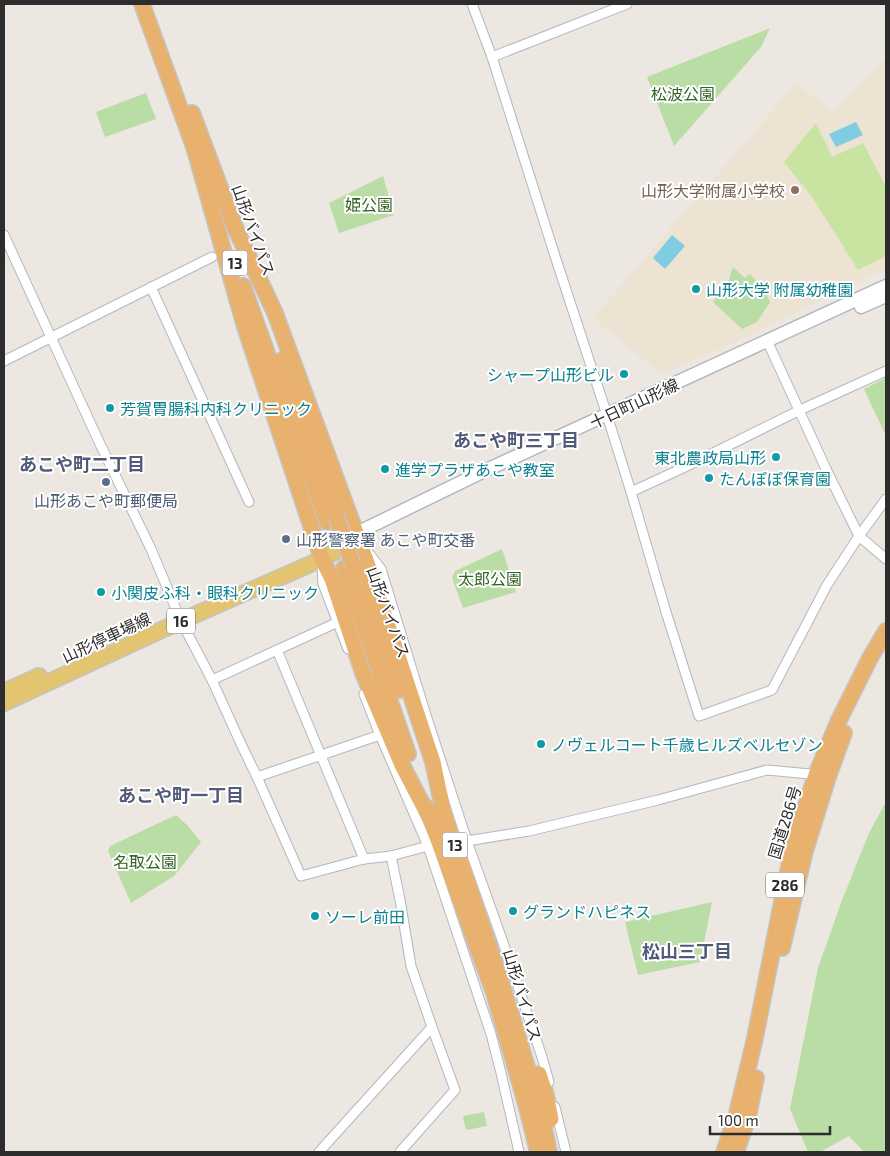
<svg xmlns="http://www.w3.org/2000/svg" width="890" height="1156" viewBox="0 0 890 1156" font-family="'Exo 2','Noto Sans JP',sans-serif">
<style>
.education{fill:#ece3d3}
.green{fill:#b9dda4}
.pitch{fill:#c9e3a1}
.water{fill:#80cce3}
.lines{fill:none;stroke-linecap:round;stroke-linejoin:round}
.minor-casing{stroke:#b4b7bf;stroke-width:11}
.secondary-casing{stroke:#b4b7bf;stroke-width:15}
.primary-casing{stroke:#c4c4c4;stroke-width:18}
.trunk-casing{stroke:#c4c4c4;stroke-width:18}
.minor{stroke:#fff;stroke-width:9}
.secondary{stroke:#fff;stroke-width:12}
.primary{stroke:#e3c470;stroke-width:15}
.trunk{stroke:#e8b26e;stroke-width:15}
.trunk-bridge-casing{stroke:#c4c4c4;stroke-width:18;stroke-linecap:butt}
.trunk-bridge{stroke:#e8b26e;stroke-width:15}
.education-dot{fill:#8d6e63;stroke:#fff;stroke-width:2}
.culture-dot{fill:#0f9aa8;stroke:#fff;stroke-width:2}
.service-dot{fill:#5c6f8a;stroke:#fff;stroke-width:2}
.labels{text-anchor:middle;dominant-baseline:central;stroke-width:4;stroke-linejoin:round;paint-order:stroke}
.shield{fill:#fff;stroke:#6c6c6c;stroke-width:1}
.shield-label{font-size:15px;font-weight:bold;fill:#2d2d2d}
.park-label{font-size:16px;fill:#336423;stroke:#fff}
.education-label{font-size:16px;fill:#785e54;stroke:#fff;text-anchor:end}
.street-label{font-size:16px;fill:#2d2d2d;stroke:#fff}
.culture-label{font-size:16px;fill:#0d838f;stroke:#fff;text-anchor:start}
.service-label{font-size:16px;fill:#4e5e75;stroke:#fff}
.neighbourhood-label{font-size:18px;font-weight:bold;fill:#515a79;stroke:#fff}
</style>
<rect width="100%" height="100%" fill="#ede7e1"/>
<polygon class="education" points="886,58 886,269 735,342 661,374 593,318 796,84 833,111"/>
<g class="green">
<polygon points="770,28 761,47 674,146 647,77"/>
<polygon points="146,93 156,119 105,137 96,112"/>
<polygon points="383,176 394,215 339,233 329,203"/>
<polygon points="733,267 745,278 750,274 763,287 770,302 757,322 742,329 713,302 728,283"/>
<polygon points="886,378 886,436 864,389"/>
<polygon points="502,549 516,592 463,608 452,578 455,571"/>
<polygon points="886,802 886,1152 864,1152 849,1136 820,1152 808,1152 790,1109 818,968 841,903 869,833"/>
<polygon points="176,815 188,826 201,842 174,876 131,903 108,851 110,846"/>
<polygon points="712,902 700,962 638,975 625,922"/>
<polygon points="484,1112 487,1126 466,1130 463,1116"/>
</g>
<polygon class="pitch" points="816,123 832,157 863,143 886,187 886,256 858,270 812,197 784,162"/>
<g class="water">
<polygon points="856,122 863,135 836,147 829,134"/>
<polygon points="672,235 685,246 665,269 653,258"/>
</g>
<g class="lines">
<defs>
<g id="minor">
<polyline points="472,4 492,57 555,256 607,415 631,492 666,612 699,716 772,690 827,585 859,536 886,499"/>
<polyline points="492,57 627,4"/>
<polyline points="4,235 100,444 151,549 181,621 212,680 241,744 257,777 301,876 364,859 391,856 428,846"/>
<polyline points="151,287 249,502"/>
<polyline points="770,347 827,471 859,536 886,559"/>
<polyline points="4,361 212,257"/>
<polyline points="631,492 685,467 800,410 886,371"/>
<polyline points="368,552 381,569 426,715 467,841 506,951 542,1057 549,1082"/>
<polyline points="322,566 323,584 348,649"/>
<polyline points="277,650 364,859"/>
<polyline points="212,680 338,622"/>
<polyline points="364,694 380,735 428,846 491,1034 501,1073 519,1152"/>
<polyline points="257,777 380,735"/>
<polyline points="467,841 529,831 658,800 767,770 821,775"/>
<polyline points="391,856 400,900 411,966 432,1027 455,1090 400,1152"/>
<polyline points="555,1107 566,1152"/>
<polyline points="319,1152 432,1027"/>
</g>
<g id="secondary">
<polyline points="861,307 886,296"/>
<polyline points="355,532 361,531 482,472 886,286"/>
</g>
<g id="primary">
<polyline points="4,692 39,676"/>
<polyline points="4,703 181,621 322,559 357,540"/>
</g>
<g id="trunk">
<polyline points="142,4 198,158"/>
<polyline points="192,113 236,230"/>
<polyline points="195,150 245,327 322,559 332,579 363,673 402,765 428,815"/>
<polyline points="232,221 275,313 370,571 433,762 444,814"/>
<polyline points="243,286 327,522"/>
<polyline points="282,360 336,516"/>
<polyline points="353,565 399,690"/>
<polyline points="344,568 408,754"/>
<path d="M441 806C467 879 492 952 515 1027 527 1068 541 1110 549 1152"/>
<polyline points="426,807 494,993 526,1104 538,1152"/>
<polyline points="782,948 805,851 828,777 844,733"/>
<polyline points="539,1074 546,1095 551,1119"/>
<polyline points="724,1152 737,1113 755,1038 793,846 816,775 839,720 870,658 886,631"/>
<polyline points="736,1152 748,1117 756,1078"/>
</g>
</defs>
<use href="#minor" class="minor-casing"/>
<use href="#secondary" class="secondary-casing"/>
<use href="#primary" class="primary-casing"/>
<use href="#trunk" class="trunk-casing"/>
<use href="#minor" class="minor"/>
<use href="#secondary" class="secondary"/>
<use href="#primary" class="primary"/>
<use href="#trunk" class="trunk"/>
<defs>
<polyline id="trunk-bridge" points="336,516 353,565"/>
</defs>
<use href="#trunk-bridge" class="trunk-bridge-casing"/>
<use href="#trunk-bridge" class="trunk-bridge"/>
</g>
<circle class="education-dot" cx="795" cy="190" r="5"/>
<g class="culture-dot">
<circle cx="696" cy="289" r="5"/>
<circle cx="624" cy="374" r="5"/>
<circle cx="110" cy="408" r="5"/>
<circle cx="776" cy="457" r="5"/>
<circle cx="385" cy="469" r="5"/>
<circle cx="709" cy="478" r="5"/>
<circle cx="101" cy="592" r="5"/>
<circle cx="541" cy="744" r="5"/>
<circle cx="513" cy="911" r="5"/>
<circle cx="315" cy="916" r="5"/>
</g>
<g class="service-dot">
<circle cx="106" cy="482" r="5"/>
<circle cx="286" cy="539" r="5"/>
</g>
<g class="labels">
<g class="shield">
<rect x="222.5" y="250.5" width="25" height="25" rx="4"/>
<rect x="167" y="608.5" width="28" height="25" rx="4"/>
<rect x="442.5" y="832.5" width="25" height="25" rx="4"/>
<rect x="766" y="872.5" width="38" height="25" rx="4"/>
</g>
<g class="shield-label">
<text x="235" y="263">13</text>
<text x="181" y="621">16</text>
<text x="455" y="845">13</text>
<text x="785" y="885">286</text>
</g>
<g class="park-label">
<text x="683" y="93">松波公園</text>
<text x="369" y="204">姫公園</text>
<text x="490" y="578">太郎公園</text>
<text x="145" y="861">名取公園</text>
</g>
<g class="education-label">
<text x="785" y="190">山形大学附属小学校</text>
</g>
<g class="street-label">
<text transform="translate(254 230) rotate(70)">山形バイパス</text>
<text transform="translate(634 403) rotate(-25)">十日町山形線</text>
<text transform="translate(389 612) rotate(70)">山形バイパス</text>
<text transform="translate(106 637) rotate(-25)">山形停車場線</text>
<text transform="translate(784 822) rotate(-73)">国道286号</text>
<text transform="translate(523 995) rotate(73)">山形バイパス</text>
</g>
<g class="culture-label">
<text x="706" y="289">山形大学 附属幼稚園</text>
<text x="614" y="374" text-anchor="end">シャープ山形ビル</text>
<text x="120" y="408">芳賀胃腸科内科クリニック</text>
<text x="766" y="457" text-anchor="end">東北農政局山形</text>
<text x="395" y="469">進学プラザあこや教室</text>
<text x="719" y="478">たんぽぽ保育園</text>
<text x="111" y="592">小関皮ふ科・眼科クリニック</text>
<text x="551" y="744">ノヴェルコート千歳ヒルズベルセゾン</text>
<text x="523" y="911">グランドハピネス</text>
<text x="325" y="916">ソーレ前田</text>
</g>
<g class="service-label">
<text x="106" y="500">山形あこや町郵便局</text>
<text x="296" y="539" text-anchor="start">山形警察署 あこや町交番</text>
</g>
<g class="neighbourhood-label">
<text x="516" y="440">あこや町三丁目</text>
<text x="82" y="464">あこや町二丁目</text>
<text x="181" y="795">あこや町一丁目</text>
<text x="687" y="951">松山三丁目</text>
</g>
</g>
<rect width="890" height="1156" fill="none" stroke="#2d2d2d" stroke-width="10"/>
<path d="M710 1126v8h120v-8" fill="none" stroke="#2d2d2d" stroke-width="2.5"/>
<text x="718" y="1126" font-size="15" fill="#2d2d2d" stroke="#ffffff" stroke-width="4" paint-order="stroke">100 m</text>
</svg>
